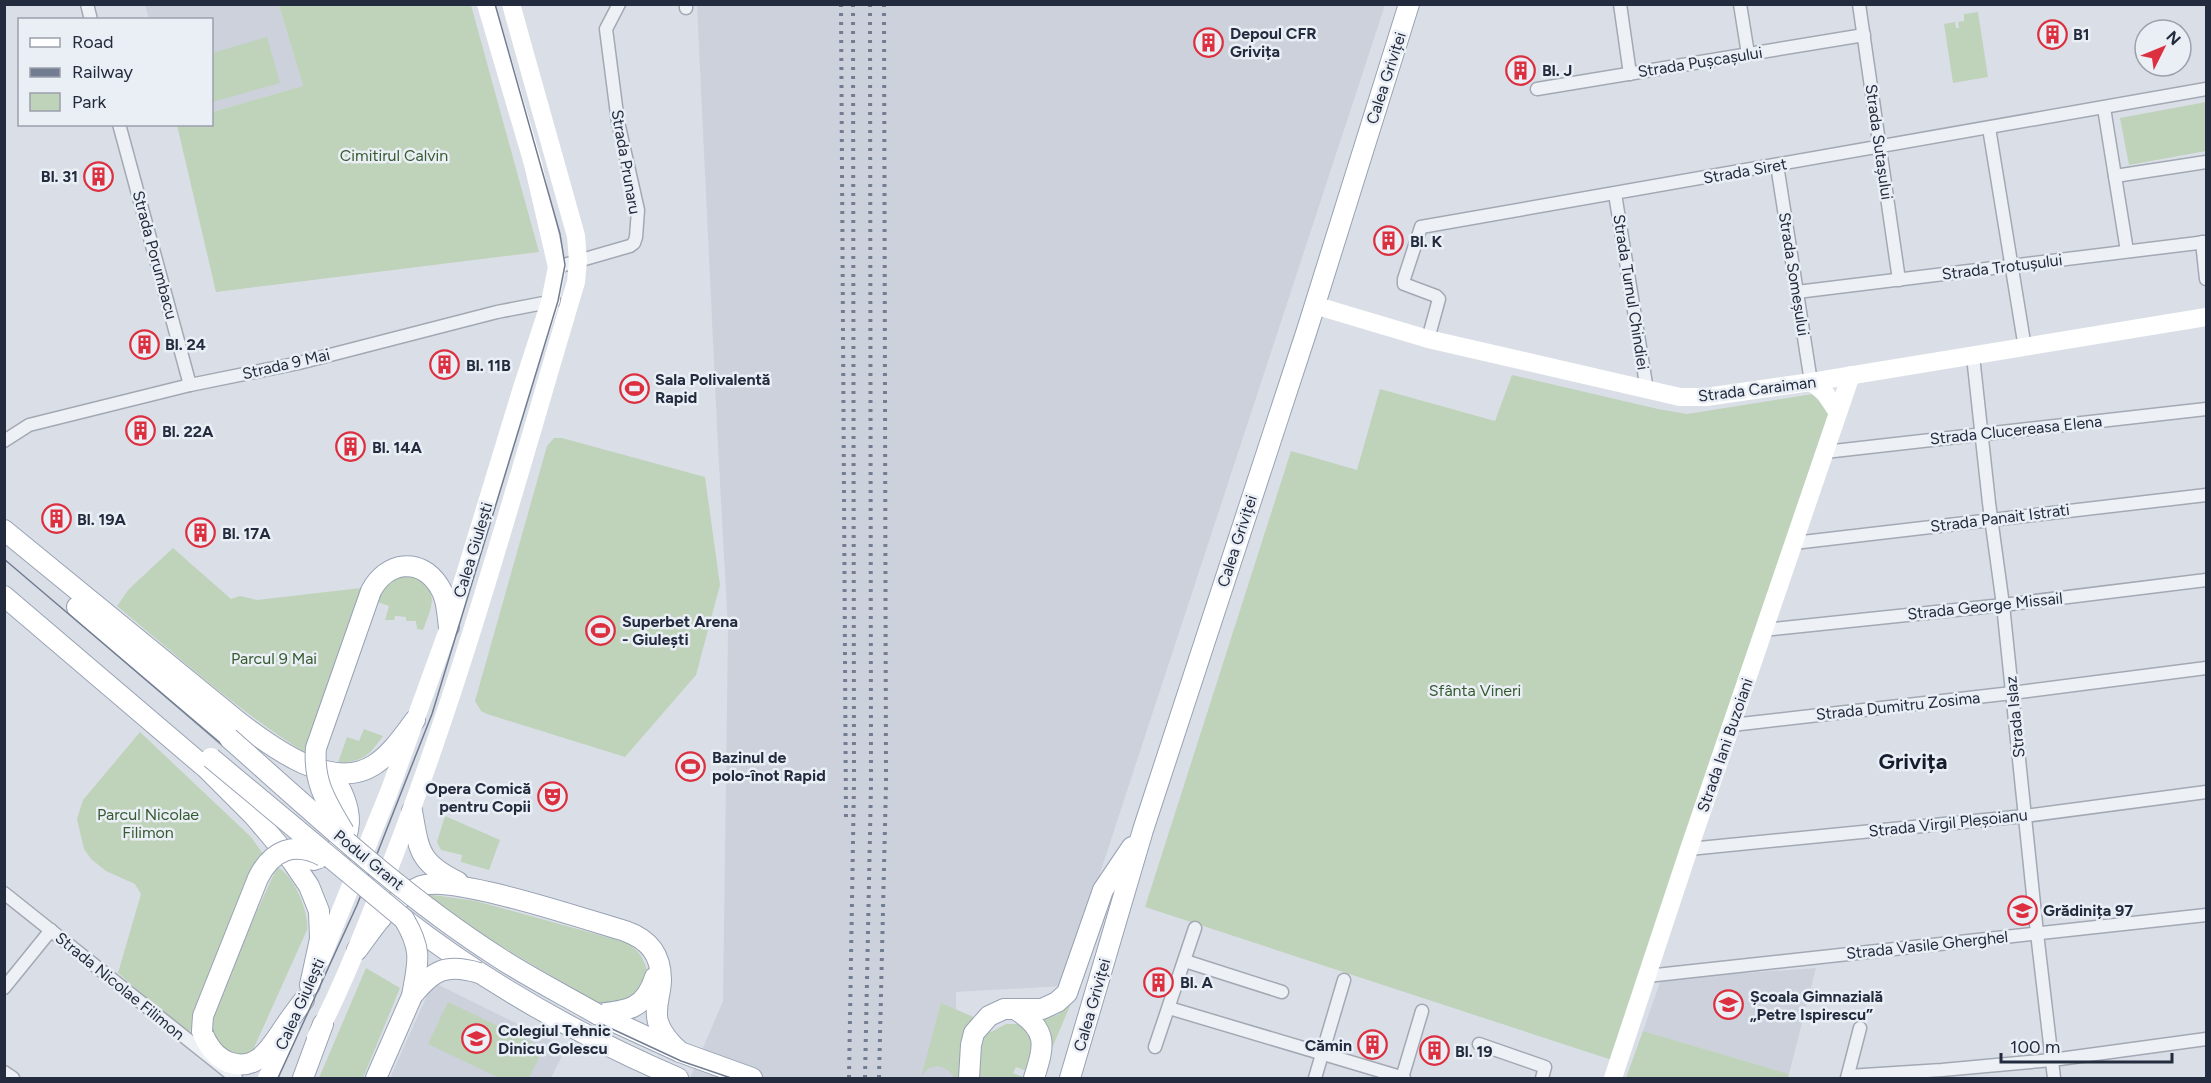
<svg xmlns="http://www.w3.org/2000/svg" width="2211" height="1083" viewBox="0 0 2211 1083" font-family="Figtree,sans-serif">
<style>
.built{fill:#ccd1dc}
.green{fill:#bfd2ba}
.lines{fill:none;stroke-linecap:round;stroke-linejoin:round}
.street-casing{stroke:#a3a9b4;stroke-width:15}
.primary-casing{stroke:#98a2b4;stroke-width:22}
.street{stroke:#edf0f5;stroke-width:12}
.secondary{stroke:#fff;stroke-width:18}
.primary{stroke:#fff;stroke-width:20}
.tram{stroke:#727d92;stroke-width:1.5}
.rail{stroke:#727d92;stroke-width:4;stroke-dasharray:3 6;stroke-linecap:butt}
.primary-bridge-casing{stroke:#98a2b4;stroke-width:22;stroke-linecap:butt}
.primary-bridge{stroke:#fff;stroke-width:20}
.labels{text-anchor:middle;dominant-baseline:central;stroke-width:5;stroke-linejoin:round;paint-order:stroke}
.poi-label{font-size:16px;font-weight:bold;fill:#232b3e;stroke:#eaeef5;text-anchor:start}
.street-label{font-size:16px;fill:#232b3e;stroke:#eaeef5}
.park-label{font-size:16px;fill:#355b2f;stroke:#eaeef5}
.district-label{font-size:22px;font-weight:bold;fill:#161d2e;stroke:#eaeef5}
</style>
<rect width="100%" height="100%" fill="#dadfe7"/>
<g class="built">
<polygon points="145,5 279,5 303,86 212,112 212,20 149,19"/>
<polygon points="697,5 1385,5 1063,986 956,992 957,1078 690,1078 723,1001 728,628 718,446"/>
<polygon points="1816,968 1789,1074 1643,1031 1661,979"/>
<polygon points="433,982 566,1048 551,1078 390,1078"/>
</g>
<g class="green">
<polygon points="279,5 471,5 539,252 216,292 177,125 212,124 212,112 303,86"/>
<polygon points="1978,12 1988,77 1953,83 1944,24 1955,22 1956,28 1959,28 1958,22 1964,21 1964,14"/>
<polygon points="267,37 280,83 212,102 212,53"/>
<polygon points="2206,102 2206,151 2129,165 2120,118"/>
<polygon points="1512,375 1658,409 1687,414 1813,394 1831,416 1612,1060 1145,907 1291,451 1357,470 1380,389 1495,421"/>
<polygon points="554,438 562,438 705,477 720,585 696,675 625,757 487,714 481,711 475,701 547,446"/>
<path d="M173 548 231 599 240 596 257 600 361 588 318 718 309 755C240 713 179 657 117 606L129 589Z"/>
<path d="M413 573C439 594 434 601 423 630L417 629 416 621H406V617L395 616 394 620H385L389 606 372 600 389 577Z"/>
<path d="M364 729 383 736C368 757 363 761 338 763L347 737 359 741Z"/>
<polygon points="140,732 251,837 263,854 189,1034 118,973 141,894 135,884 106,871 91,859 84,849 77,819 83,800"/>
<polygon points="445,816 500,840 489,870 461,862 462,855 441,850 437,842"/>
<path d="M277 867C294 875 309 912 307 930L253 1050 244 1056 231 1057 212 1041 210 1014Z"/>
<path d="M426 894 476 901 628 943C640 952 644 959 648 974L635 999 603 1005 585 996 481 934Z"/>
<polygon points="366,968 400,988 363,1078 319,1078"/>
<polygon points="1072,1001 1047,1060 1042,1020 1059,1014"/>
<polygon points="448,1002 544,1048 529,1078 499,1078 428,1044"/>
<path d="M941 1003 976 1018 991 1032 1006 1024H1020L1036 1040 1029 1072 1016 1067 1013 1073 1026 1078H954C946 1063 928 1062 921 1078Z"/>
<polygon points="1643,1031 1789,1074 1788,1078 1626,1078"/>
</g>
<g class="lines">
<defs>
<g id="street">
<polyline points="87,4 91,20"/>
<polyline points="686,4 686,8"/>
<polyline points="1620,4 1630,74"/>
<polyline points="1740,4 1748,54"/>
<polyline points="1859,4 1899,280"/>
<polyline points="1537,89 1864,35"/>
<polyline points="2104,108 2127,251"/>
<polyline points="119,124 190,385"/>
<polyline points="1989,128 2025,348"/>
<polyline points="1777,165 1811,382"/>
<polyline points="2115,176 2206,162"/>
<polyline points="1615,194 1647,390"/>
<polyline points="2202,242 2206,279"/>
<polyline points="557,267 630,246 634,243 636,237 638,210 618,122 606,29 619,4"/>
<polyline points="1797,292 2206,242"/>
<polyline points="1428,339 1439,299 1436,296 1404,284 1404,279 1421,227 2206,89"/>
<polyline points="1973,356 1989,503 2003,605 2037,933 2054,1078"/>
<polyline points="4,441 29,425 190,385 299,363 497,312 554,301"/>
<polyline points="1825,452 2206,409"/>
<polyline points="1794,543 2206,495"/>
<polyline points="1764,630 2003,605 2206,580"/>
<polyline points="1732,725 2012,693 2206,668"/>
<polyline points="1689,849 2025,816 2206,792"/>
<polyline points="4,893 236,1078"/>
<polyline points="1185,961 1282,992"/>
<polyline points="1647,976 2206,915"/>
<polyline points="4,988 51,930"/>
<polyline points="1169,1008 1404,1078"/>
<polyline points="1479,1044 1545,1067 1542,1078"/>
<polyline points="1155,1047 1195,928"/>
<polyline points="4,1072 13,1078"/>
<polyline points="1848,1076 1942,1070 2052,1060 2206,1039"/>
<polyline points="1315,1078 1344,980"/>
<polyline points="1402,1078 1422,1011"/>
<polyline points="1847,1078 1860,1028"/>
</g>
<g id="primary">
<path d="M4 530 240 723C273 748 332 792 374 765 391 754 403 736 415 720"/>
<path d="M371 591C386 562 420 556 439 586 447 598 447 613 449 627"/>
<polyline points="4,596 207,769 254,816 292,861 309,886 319,911 320,939 310,985"/>
<polyline points="77,607 229,738"/>
<path d="M412 811C419 851 419 863 458 882"/>
<path d="M313 860C363 847 353 805 330 772"/>
<path d="M404 919C488 984 580 1036 678 1078"/>
<path d="M357 950C374 927 393 897 421 886 451 874 587 920 625 931 648 939 661 954 661 980 661 994 654 1007 658 1022 662 1035 671 1044 680 1052"/>
<path d="M1015 1009C1048 1030 1045 1044 1034 1078"/>
<polyline points="597,1014 680,1052 752,1078"/>
<path d="M597 1014C628 1011 645 1009 655 977"/>
<path d="M202 1031C207 1045 214 1056 228 1062 258 1073 271 1046 285 1026 291 1017 298 1008 304 1000"/>
<polyline points="303,1078 323,1024"/>
<polyline points="376,1078 412,996"/>
<polyline points="969,1078 971,1045 974,1033 989,1016 1004,1009 1042,1009 1057,1002 1067,993 1103,890 1132,847"/>
<polyline points="1070,1078 1143,830 1307,330 1409,4"/>
</g>
</defs>
<use href="#street" class="street-casing"/>
<use href="#primary" class="primary-casing"/>
<use href="#street" class="street"/>
<g class="secondary">
<polyline points="1314,305 1428,339 1680,397 1706,397 1811,382 2206,317"/>
<polyline points="1811,382 1825,393 1838,413"/>
<polyline points="321,959 389,792 449,627 521,391 550,302 557,267 533,164 486,4"/>
<path d="M316 1037C343 986 363 932 385 879 462 685 516 482 576 282L578 261 576 236 511 4"/>
<polyline points="267,1078 290,1029"/>
<polyline points="1613,1078 1689,849 1851,375"/>
</g>
<use href="#primary" class="primary"/>
<g class="tram">
<polyline points="4,559 292,804 428,915 498,966 595,1021 681,1061 731,1078"/>
<polyline points="278,1078 357,905 432,714 558,301 565,265 560,234 495,4"/>
</g>
<g class="rail">
<polyline points="841,4 846,820"/>
<polyline points="849,1078 854,783 853,4"/>
<polyline points="865,1078 871,784 870,4"/>
<polyline points="879,1078 886,784 884,4"/>
</g>
<defs>
<g id="primary-bridge">
<path d="M229 738C315 814 401 895 498 957 530 978 564 995 597 1014"/>
<path d="M211 758 404 919C423 951 418 962 412 996"/>
<path d="M344 832C327 803 313 783 316 748L371 591"/>
<path d="M412 996C433 970 446 963 479 973"/>
<path d="M202 1031 203 1016 258 878C272 850 294 841 323 856"/>
</g>
</defs>
<use href="#primary-bridge" class="primary-bridge-casing"/>
<use href="#primary-bridge" class="primary-bridge"/>
</g>
<defs>
<symbol id="building-ring" viewBox="-11 -11 22 22"><circle r="9.5" fill="#eaeef5" stroke="#dc2f3f" stroke-width="1.5"/><path d="M-4-6H4V6H1V3H-1V6H-4ZM-2.5-4.3h1.7v1.8h-1.7ZM.8-4.3h1.7v1.8H.8ZM-2.5-1h1.7V.8h-1.7ZM.8-1h1.7V.8H.8Z" fill="#dc2f3f"/></symbol>
<symbol id="stadium-ring" viewBox="-11 -11 22 22"><circle r="9.5" fill="#eaeef5" stroke="#dc2f3f" stroke-width="1.5"/><path d="M0-5a6.5 5 0 1 0 0 10a6.5 5 0 1 0 0-10ZM-3.5-1.8h7v3.6h-7Z" fill="#dc2f3f"/></symbol>
<symbol id="theatre-ring" viewBox="-11 -11 22 22"><circle r="9.5" fill="#eaeef5" stroke="#dc2f3f" stroke-width="1.5"/><path d="M-5-5.5Q0-4 5-5.5V0Q5 5 0 6Q-5 5-5 0ZM-3.3-2.5H-1v1.5H-3.3ZM1-2.5H3.3v1.5H1ZM-2.8 1Q0 5.5 2.8 1Z" fill="#dc2f3f"/></symbol>
<symbol id="school-ring" viewBox="-11 -11 22 22"><circle r="9.5" fill="#eaeef5" stroke="#dc2f3f" stroke-width="1.5"/><path d="M0-5L7-2L0 1L-7-2ZM-4 1L0 2.5L4 1V4Q0 6-4 4Z" fill="#dc2f3f"/></symbol>
</defs>
<g fill-rule="evenodd">
<use href="#building-ring" x="2036" y="18" width="33" height="33"/>
<use href="#building-ring" x="1192" y="26" width="33" height="33"/>
<use href="#building-ring" x="1504" y="54" width="33" height="33"/>
<use href="#building-ring" x="82" y="160" width="33" height="33"/>
<use href="#building-ring" x="1372" y="224" width="33" height="33"/>
<use href="#building-ring" x="128" y="328" width="33" height="33"/>
<use href="#building-ring" x="428" y="348" width="33" height="33"/>
<use href="#stadium-ring" x="618" y="372" width="33" height="33"/>
<use href="#building-ring" x="124" y="414" width="33" height="33"/>
<use href="#building-ring" x="334" y="430" width="33" height="33"/>
<use href="#building-ring" x="40" y="502" width="33" height="33"/>
<use href="#building-ring" x="184" y="516" width="33" height="33"/>
<use href="#stadium-ring" x="584" y="614" width="33" height="33"/>
<use href="#stadium-ring" x="674" y="750" width="33" height="33"/>
<use href="#theatre-ring" x="536" y="780" width="33" height="33"/>
<use href="#school-ring" x="2006" y="894" width="33" height="33"/>
<use href="#building-ring" x="1142" y="966" width="33" height="33"/>
<use href="#school-ring" x="1712" y="988" width="33" height="33"/>
<use href="#school-ring" x="460" y="1022" width="33" height="33"/>
<use href="#building-ring" x="1356" y="1028" width="33" height="33"/>
<use href="#building-ring" x="1418" y="1034" width="33" height="33"/>
</g>
<g class="labels">
<g class="poi-label">
<text x="1230" y="33">Depoul CFR<tspan x="1230" dy="18">Grivița</tspan></text>
<text x="2073" y="34">B1</text>
<text x="1542" y="70">Bl. J</text>
<text x="78" y="176" text-anchor="end">Bl. 31</text>
<text x="1410" y="241">Bl. K</text>
<text x="165" y="344">Bl. 24</text>
<text x="466" y="365">Bl. 11B</text>
<text x="655" y="379">Sala Polivalentă<tspan x="655" dy="18">Rapid</tspan></text>
<text x="162" y="431">Bl. 22A</text>
<text x="372" y="447">Bl. 14A</text>
<text x="77" y="519">Bl. 19A</text>
<text x="222" y="533">Bl. 17A</text>
<text x="622" y="621">Superbet Arena<tspan x="622" dy="18">- Giulești</tspan></text>
<text x="712" y="757">Bazinul de<tspan x="712" dy="18">polo-înot Rapid</tspan></text>
<text x="531" y="788" text-anchor="end">Opera Comică<tspan x="531" dy="18">pentru Copii</tspan></text>
<text x="2043" y="910">Grădinița 97</text>
<text x="1180" y="982">Bl. A</text>
<text x="1750" y="996">Școala Gimnazială<tspan x="1750" dy="18">„Petre Ispirescu”</tspan></text>
<text x="498" y="1030">Colegiul Tehnic<tspan x="498" dy="18">Dinicu Golescu</tspan></text>
<text x="1352" y="1045" text-anchor="end">Cămin</text>
<text x="1455" y="1051">Bl. 19</text>
</g>
<g class="street-label">
<text transform="translate(1700 62) rotate(-9)">Strada Pușcașului</text>
<text transform="translate(1386 78) rotate(-72)">Calea Griviței</text>
<text transform="translate(1879 142) rotate(82)">Strada Sutașului</text>
<text transform="translate(626 162) rotate(80)">Strada Prunaru</text>
<text transform="translate(1745 171) rotate(-10)">Strada Siret</text>
<text transform="translate(155 255) rotate(75)">Strada Porumbacu</text>
<text transform="translate(2002 267) rotate(-7)">Strada Trotușului</text>
<text transform="translate(1794 274) rotate(81)">Strada Someșului</text>
<text transform="translate(1631 292) rotate(81)">Strada Turnul Chindiei</text>
<text transform="translate(286 364) rotate(-13)">Strada 9 Mai</text>
<text transform="translate(1757 389) rotate(-7)">Strada Caraiman</text>
<text transform="translate(2016 430) rotate(-6)">Strada Clucereasa Elena</text>
<text transform="translate(2000 518) rotate(-7)">Strada Panait Istrati</text>
<text transform="translate(1237 541) rotate(-72)">Calea Griviței</text>
<text transform="translate(473 550) rotate(-73)">Calea Giulești</text>
<text transform="translate(1985 606) rotate(-6)">Strada George Missail</text>
<text transform="translate(1898 706) rotate(-6)">Strada Dumitru Zosima</text>
<text transform="translate(2015 717) rotate(-96)">Strada Islaz</text>
<text transform="translate(1725 745) rotate(-71)">Strada Iani Buzoiani</text>
<text transform="translate(1948 823) rotate(-6)">Strada Virgil Pleșoianu</text>
<text transform="translate(369 860) rotate(39)">Podul Grant</text>
<text transform="translate(1927 945) rotate(-6)">Strada Vasile Gherghel</text>
<text transform="translate(120 986) rotate(39)">Strada Nicolae Filimon</text>
<text transform="translate(300 1004) rotate(-66)">Calea Giulești</text>
<text transform="translate(1092 1005) rotate(-74)">Calea Griviței</text>
</g>
<g class="park-label">
<text x="394" y="155">Cimitirul Calvin</text>
<text x="274" y="658">Parcul 9 Mai</text>
<text x="1475" y="690">Sfânta Vineri</text>
<text x="148" y="814">Parcul Nicolae<tspan x="148" dy="18">Filimon</tspan></text>
</g>
<g class="district-label">
<text x="1913" y="761">Grivița</text>
</g>
</g>
<rect width="2211" height="1083" fill="none" stroke="#232b3e" stroke-width="12"/>
<rect x="18" y="18" width="195" height="108" fill="#eaeef5" stroke="#9aa0ac" stroke-width="1.5"/>
<rect x="30" y="38" width="30" height="9" fill="#ffffff" stroke="#9aa0ac" stroke-width="1.5"/>
<text x="72" y="48" font-size="18" fill="#232b3e">Road</text>
<rect x="30" y="68" width="30" height="9" fill="#727d92" stroke="#9aa0ac" stroke-width="1.5"/>
<text x="72" y="78" font-size="18" fill="#232b3e">Railway</text>
<rect x="30" y="93" width="30" height="18" fill="#bfd2ba" stroke="#9aa0ac" stroke-width="1.5"/>
<text x="72" y="108" font-size="18" fill="#232b3e">Park</text>
<g transform="translate(2163 48) rotate(47)"><circle r="28" fill="#eaeef5" stroke="#9aa0ac" stroke-width="1.5"/>
<path d="M0-4.5L10 22L0 15L-10 22Z" fill="#dc2f3f"/>
<text y="-9" font-size="16" font-weight="bold" text-anchor="middle" fill="#232b3e">N</text>
</g>
<path d="M2001 1053v9h171v-9" fill="none" stroke="#232b3e" stroke-width="3"/>
<text x="2010" y="1053" font-size="18" fill="#232b3e" stroke="#eaeef5" stroke-width="4.5" paint-order="stroke">100 m</text>
</svg>
